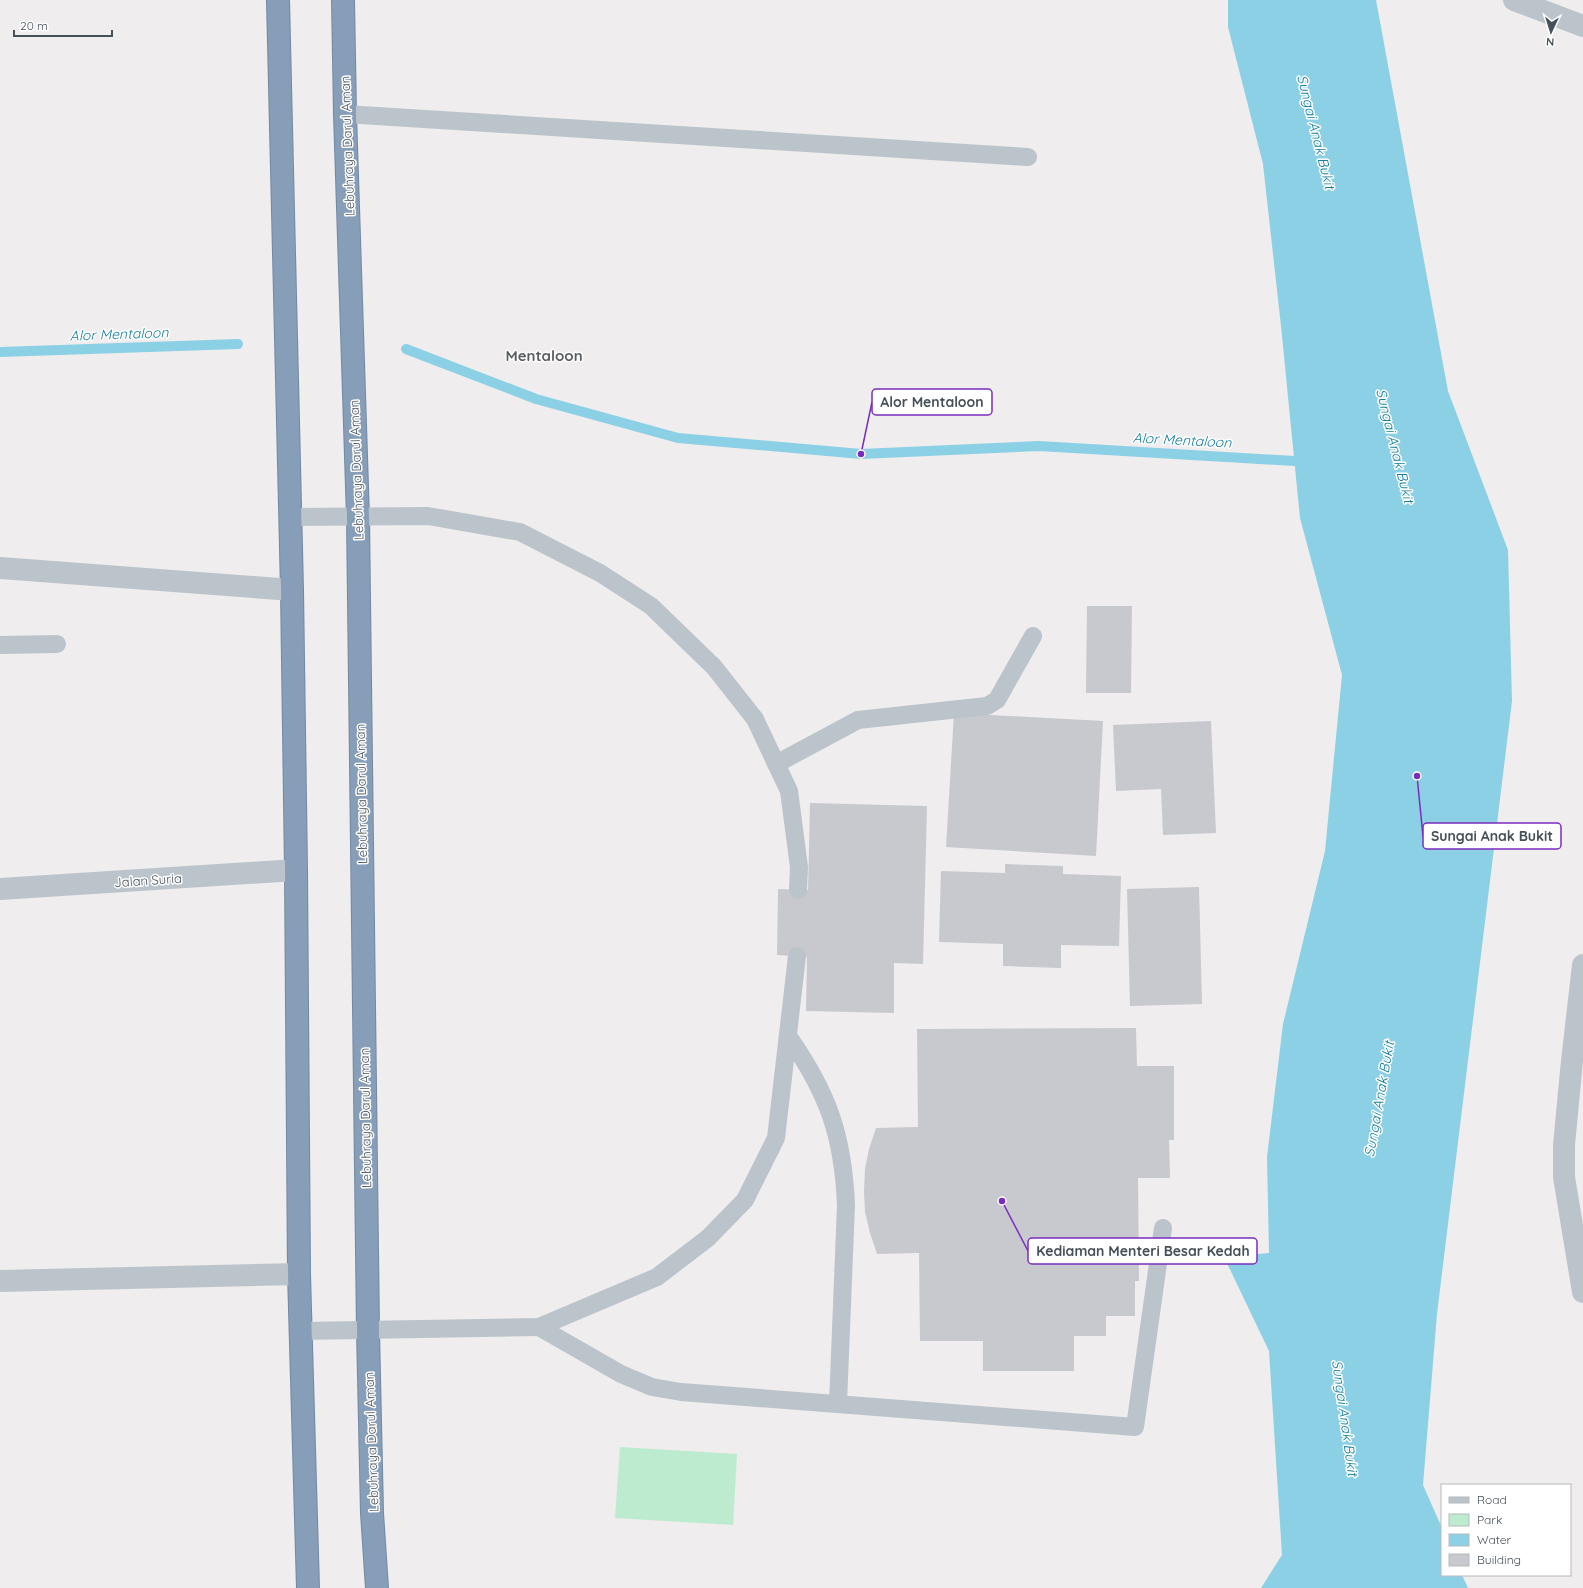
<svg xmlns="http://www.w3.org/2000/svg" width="1583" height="1588" viewBox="0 0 1583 1588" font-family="Quicksand,sans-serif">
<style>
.green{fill:#bdebd0}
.water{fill:#8cd0e6}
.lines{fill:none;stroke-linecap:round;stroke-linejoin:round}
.stream{stroke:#8cd0e6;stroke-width:10}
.building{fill:#c7c9cf}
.highway-casing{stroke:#7289a5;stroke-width:24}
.lane{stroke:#bcc4cb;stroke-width:18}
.street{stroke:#bcc4cb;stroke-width:22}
.highway{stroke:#879eb9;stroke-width:22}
.labels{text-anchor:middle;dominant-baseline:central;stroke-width:3;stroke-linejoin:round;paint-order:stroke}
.street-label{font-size:13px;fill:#465059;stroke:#fff}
.water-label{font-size:14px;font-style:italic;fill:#147d9e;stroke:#fff}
.quarter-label{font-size:15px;font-weight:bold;fill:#5a5d61;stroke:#fff}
.leader{fill:none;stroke:#7b2cbf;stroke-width:1.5}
.callout-dot{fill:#7b2cbf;stroke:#fff;stroke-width:1.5}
.callout{fill:#fff;stroke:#7b2cbf;stroke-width:1.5}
.callout-label{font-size:14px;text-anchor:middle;font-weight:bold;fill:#465059}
</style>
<rect width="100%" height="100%" fill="#efeded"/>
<polygon class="green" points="620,1447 737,1454 733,1525 615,1518"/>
<polygon class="water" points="1228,0 1376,0 1448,391 1508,550 1512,701 1437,1314 1423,1485 1442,1528 1442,1575 1462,1575 1468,1588 1261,1588 1282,1555 1269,1351 1224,1257 1269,1253 1267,1157 1283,1024 1325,851 1342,675 1300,518 1281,326 1263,164 1228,27"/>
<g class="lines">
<g class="stream">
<polyline points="406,349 536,399 678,438 861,454 1039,446 1294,461 1308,458"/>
<polyline points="0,352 238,344"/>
</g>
</g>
<g class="building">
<polygon points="1087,606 1132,606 1131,693 1086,693"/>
<polygon points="954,713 1103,721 1096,856 946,847"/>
<polygon points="1211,721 1216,833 1163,835 1161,789 1116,791 1113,725"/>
<polygon points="810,803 927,806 923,964 894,963 894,1013 806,1011 807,957 777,955 778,889 808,890"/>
<polygon points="1005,864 1063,866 1063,874 1121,876 1119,946 1061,945 1061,968 1003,966 1003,944 939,942 941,871 1005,873"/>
<polygon points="1199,887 1202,1004 1130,1006 1127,889"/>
<polygon points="1136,1028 1137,1066 1174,1066 1174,1140 1169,1140 1170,1178 1138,1178 1139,1281 1135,1281 1135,1316 1106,1316 1106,1336 1074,1336 1074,1371 983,1371 983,1341 920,1341 919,1253 877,1254 870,1233 865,1212 864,1191 865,1169 869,1149 876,1128 918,1127 917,1029"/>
</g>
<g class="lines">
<defs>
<g id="highway">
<polyline points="278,0 292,590 296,870 299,1274 308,1588"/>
<polyline points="343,0 345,114 358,518 368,1331 372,1513 377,1588"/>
</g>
</defs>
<use href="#highway" class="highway-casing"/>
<g class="lane">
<polyline points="345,114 1028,157"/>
<polyline points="290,517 428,516 520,532 600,573 651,606 714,667 755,719 789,791 799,867 798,890"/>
<polyline points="0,645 57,644"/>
<polyline points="776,764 858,720 987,706 997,700 1033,636"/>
<path d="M788 1036C828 1093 843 1135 846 1205L838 1404"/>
<polyline points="539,1327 621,1374 652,1387 681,1392 1135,1427 1163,1228"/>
<polyline points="301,1331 539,1327 657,1277 708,1238 745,1200 776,1138 797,956"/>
</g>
<g class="street">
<polyline points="1514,0 1583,26"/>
<polyline points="0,568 292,590"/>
<polyline points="0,889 296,870"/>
<polyline points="1583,965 1572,1061 1564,1145 1564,1177 1583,1292"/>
<polyline points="0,1281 299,1274"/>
</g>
<use href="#highway" class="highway"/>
</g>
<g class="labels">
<g class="street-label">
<text transform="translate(347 146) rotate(-92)">Lebuhraya Darul Aman</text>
<text transform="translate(356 470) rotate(-92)">Lebuhraya Darul Aman</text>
<text transform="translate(361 794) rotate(-91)">Lebuhraya Darul Aman</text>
<text transform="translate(148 880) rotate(-4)">Jalan Suria</text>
<text transform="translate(365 1118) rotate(-91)">Lebuhraya Darul Aman</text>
<text transform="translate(371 1442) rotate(-92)">Lebuhraya Darul Aman</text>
</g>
<g class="water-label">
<text transform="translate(1316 132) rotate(76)">Sungai Anak Bukit</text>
<text transform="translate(119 334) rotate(-2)">Alor Mentaloon</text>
<text transform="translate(1182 440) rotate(3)">Alor Mentaloon</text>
<text transform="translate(1395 446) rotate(76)">Sungai Anak Bukit</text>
<text transform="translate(1379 1099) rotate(-80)">Sungai Anak Bukit</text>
<text transform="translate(1345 1418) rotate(82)">Sungai Anak Bukit</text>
</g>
<g class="quarter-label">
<text x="544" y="355">Mentaloon</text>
</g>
</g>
<path class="leader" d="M861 454L872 402M1417 776L1423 836M1002 1201L1028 1251"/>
<g class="callout-dot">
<circle cx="861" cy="454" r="4"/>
<circle cx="1417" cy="776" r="4"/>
<circle cx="1002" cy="1201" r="4"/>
</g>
<g class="callout">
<rect x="872" y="389" width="120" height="26" rx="4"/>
<rect x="1423" y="823" width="138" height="26" rx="4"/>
<rect x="1028" y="1238" width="229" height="26" rx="4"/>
</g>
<g class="callout-label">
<text x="932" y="407">Alor Mentaloon</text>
<text x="1492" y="841">Sungai Anak Bukit</text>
<text x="1143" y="1256">Kediaman Menteri Besar Kedah</text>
</g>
<rect x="1441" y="1484" width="130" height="92" fill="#ffffff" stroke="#b5b9bd"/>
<rect x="1449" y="1497" width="20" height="6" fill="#bcc4cb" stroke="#b5b9bd"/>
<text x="1477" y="1504" font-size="12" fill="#465059">Road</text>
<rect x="1449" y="1514" width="20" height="12" fill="#bdebd0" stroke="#b5b9bd"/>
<text x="1477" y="1524" font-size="12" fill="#465059">Park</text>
<rect x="1449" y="1534" width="20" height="12" fill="#8cd0e6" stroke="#b5b9bd"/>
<text x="1477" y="1544" font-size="12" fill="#465059">Water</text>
<rect x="1449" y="1554" width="20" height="12" fill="#c7c9cf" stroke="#b5b9bd"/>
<text x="1477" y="1564" font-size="12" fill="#465059">Building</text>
<g transform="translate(1551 32) rotate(184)" stroke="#ffffff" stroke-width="3" paint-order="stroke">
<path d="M0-3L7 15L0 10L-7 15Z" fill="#465059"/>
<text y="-6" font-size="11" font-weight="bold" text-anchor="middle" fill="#465059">N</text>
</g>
<path d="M14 30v6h98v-6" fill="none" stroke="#465059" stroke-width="2"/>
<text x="20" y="30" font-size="12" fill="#465059" stroke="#ffffff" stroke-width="3" paint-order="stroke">20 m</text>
</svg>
